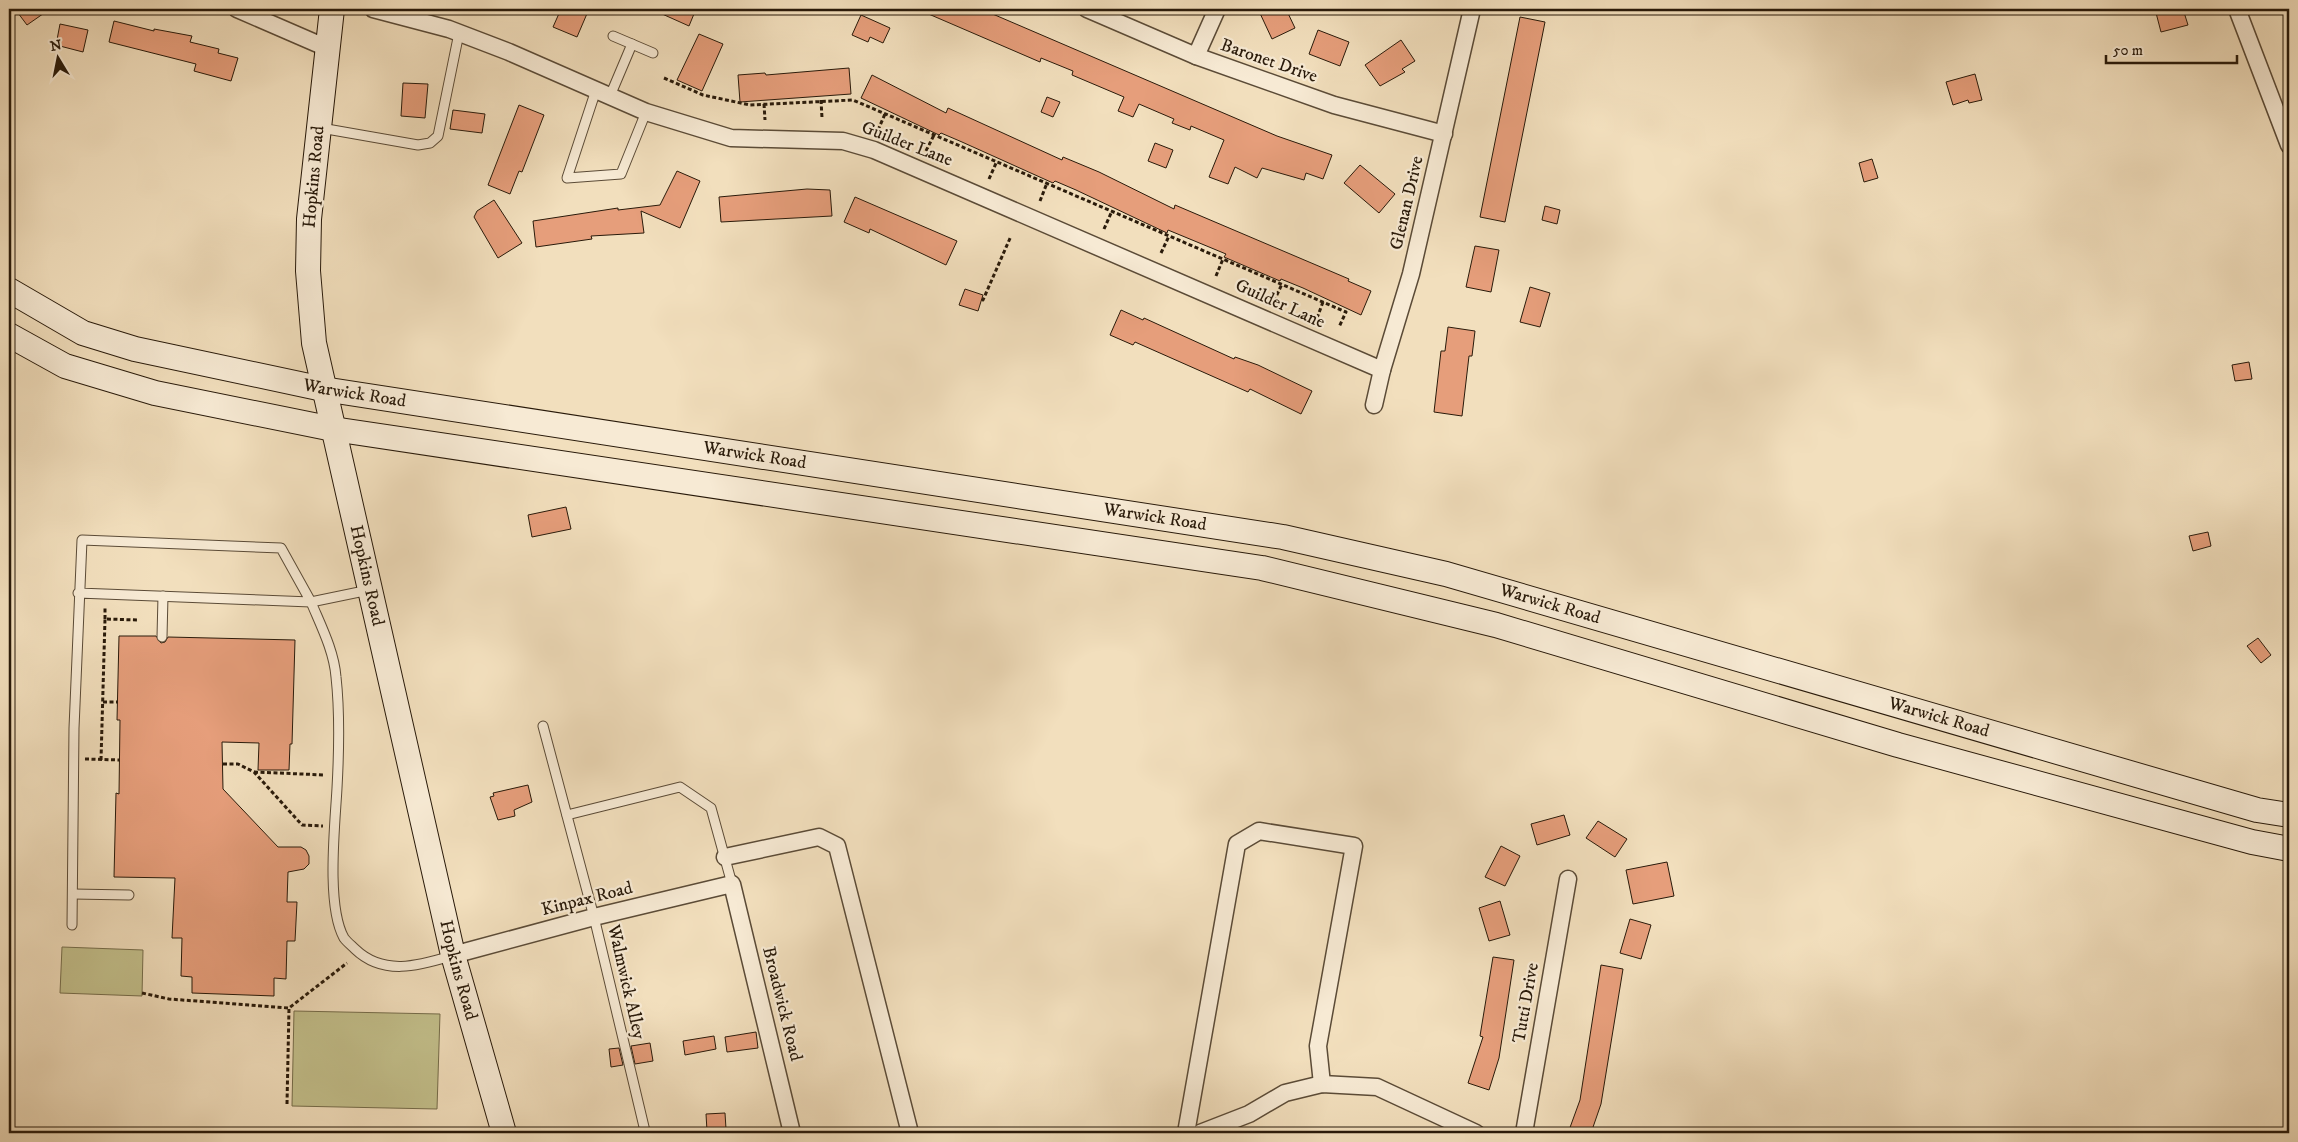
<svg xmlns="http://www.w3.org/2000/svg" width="2298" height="1142" viewBox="0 0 2298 1142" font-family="'IM FELL DW Pica',serif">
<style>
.green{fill:#c3c08c;stroke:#766d4b}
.building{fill:#e69e7b;stroke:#291a0a}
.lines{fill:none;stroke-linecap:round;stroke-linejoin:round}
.lane-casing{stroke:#5b4b37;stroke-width:11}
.street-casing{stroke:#5b4b37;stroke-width:19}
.secondary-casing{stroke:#291a0a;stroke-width:26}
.path{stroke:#291a0a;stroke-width:3;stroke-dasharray:4 2.5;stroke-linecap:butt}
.lane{stroke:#f7ead4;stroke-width:9}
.street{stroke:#f7ead4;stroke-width:16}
.secondary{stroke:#f7ead4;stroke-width:24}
.labels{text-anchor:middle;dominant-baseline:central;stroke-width:4.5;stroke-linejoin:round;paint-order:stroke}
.street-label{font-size:18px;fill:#291a0a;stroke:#f7ead4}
</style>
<rect width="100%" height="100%" fill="#f2dfbd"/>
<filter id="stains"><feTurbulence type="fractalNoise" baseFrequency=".004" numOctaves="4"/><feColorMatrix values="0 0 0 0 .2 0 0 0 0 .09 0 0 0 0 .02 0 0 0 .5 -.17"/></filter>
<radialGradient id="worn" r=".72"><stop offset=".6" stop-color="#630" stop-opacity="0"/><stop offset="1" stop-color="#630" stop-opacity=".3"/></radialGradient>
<g class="green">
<polygon points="62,947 143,950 142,996 60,993"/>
<polygon points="294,1011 440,1014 437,1109 292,1106"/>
</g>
<g class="building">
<polygon points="15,9 50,9 27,25"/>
<polygon points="561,9 589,9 577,37 553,27"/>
<polygon points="651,9 696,9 689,26"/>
<polygon points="917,9 981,9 1277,136 1332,155 1323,179 1306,173 1304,180 1262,168 1257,178 1235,167 1228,184 1209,177 1224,140 1191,126 1190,130 1172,123 1174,119 1139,104 1133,117 1118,111 1124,97 1072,75 1073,71 1041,58 1040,62"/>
<polygon points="1258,9 1286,9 1295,28 1272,39"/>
<polygon points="2155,9 2183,9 2188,25 2161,32"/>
<polygon points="861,15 890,28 883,43 870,37 868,42 852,35"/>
<polygon points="1520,17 1545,22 1505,222 1480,217"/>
<polygon points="114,21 154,31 154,29 192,36 190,42 219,49 218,53 238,58 231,81 194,71 196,64 109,42"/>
<polygon points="60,24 88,30 83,52 56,45"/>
<polygon points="1318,30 1349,42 1340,66 1309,54"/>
<polygon points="699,34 723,44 702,91 677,80"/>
<polygon points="1401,40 1415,61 1402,69 1405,72 1380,86 1365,65"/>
<polygon points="849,68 851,94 740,102 738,75 765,73 766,75"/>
<polygon points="1975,74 1982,100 1969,103 1968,100 1953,105 1946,82"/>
<polygon points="872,75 946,113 948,108 1062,160 1063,157 1099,172 1174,209 1175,205 1349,279 1348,281 1371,291 1361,315 1303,288 1281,279 1280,281 1224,257 1226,254 1168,230 1167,233 1076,190 1055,181 1053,183 962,142 941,133 939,135 861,98"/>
<polygon points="403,83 428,84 425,118 401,116"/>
<polygon points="1047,97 1060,102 1053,117 1041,112"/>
<polygon points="519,105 544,115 522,172 519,171 510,194 488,185"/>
<polygon points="453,110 485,114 482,133 450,129"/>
<polygon points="1155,143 1173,150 1166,168 1148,161"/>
<polygon points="1872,159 1878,178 1864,182 1859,163"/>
<polygon points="1360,165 1395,194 1379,213 1344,183"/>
<polygon points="677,171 700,181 680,228 641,211 644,233 591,236 592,239 536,247 533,221 618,208 618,210 660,205"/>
<polygon points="807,189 830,190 832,216 721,222 719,197"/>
<polygon points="855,197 957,241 946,265 870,229 869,233 844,222"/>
<polygon points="494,200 522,243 498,258 474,217 477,211"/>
<polygon points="1545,206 1560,210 1557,224 1542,220"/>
<polygon points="1475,246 1499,250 1491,292 1466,287"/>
<polygon points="1530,287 1550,293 1540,327 1520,322"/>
<polygon points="965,289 983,295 978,311 959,305"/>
<polygon points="1121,310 1143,320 1144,318 1234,359 1235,357 1258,365 1312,391 1301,414 1250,389 1248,392 1135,342 1133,345 1110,335"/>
<polygon points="1448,327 1475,331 1472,356 1469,356 1462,416 1434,412 1441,351 1445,351"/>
<polygon points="2249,362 2252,379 2235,381 2232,365"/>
<polygon points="566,507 571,529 532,537 528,515"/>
<polygon points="2208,532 2211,546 2193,551 2189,536"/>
<polygon points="119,636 156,636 161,643 165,642 168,637 295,640 292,744 290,744 289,770 258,770 259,743 222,742 223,789 278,847 301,847 306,850 309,856 309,864 304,869 288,872 287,902 297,902 295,941 287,941 286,979 274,978 274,996 192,993 192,977 181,976 182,938 172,938 175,878 114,877 116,793 119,794 120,720 117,720"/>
<polygon points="2258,638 2271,655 2261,663 2247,646"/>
<polygon points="528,785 532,802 514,810 515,816 498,820 490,797 494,796 493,793"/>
<polygon points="1564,815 1570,835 1537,845 1531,824"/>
<polygon points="1598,821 1627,839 1615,857 1586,838"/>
<polygon points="1501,846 1520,856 1505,886 1485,877"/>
<polygon points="1667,862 1674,896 1633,904 1626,870"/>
<polygon points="1500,901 1510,935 1489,941 1479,908"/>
<polygon points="1630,919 1651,925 1641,959 1620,953"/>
<polygon points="1493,957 1514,960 1499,1058 1489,1090 1468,1083 1483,1037 1480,1036"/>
<polygon points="1601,965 1623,969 1601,1104 1591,1133 1568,1133 1580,1100"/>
<polygon points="756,1032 758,1048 727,1052 725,1037"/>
<polygon points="714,1036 716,1049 685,1055 683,1041"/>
<polygon points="650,1043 653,1061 635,1064 631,1046"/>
<polygon points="619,1048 623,1065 611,1067 609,1049"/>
<polygon points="725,1113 726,1129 707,1131 706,1114"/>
</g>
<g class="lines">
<defs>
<g id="lane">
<polyline points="613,36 653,53"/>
<polyline points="596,90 567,178 621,174 646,112"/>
<polyline points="610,96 632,44"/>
<polyline points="321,128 418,145 430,143 438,136 459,33"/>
<path d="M369 590 311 602C321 626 334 651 336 677 340 713 339 752 337 788 335 825 326 906 344 938 347 942 352 946 355 949 383 976 418 966 451 956"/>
<polyline points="162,637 163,596"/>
<polyline points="543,726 594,917 645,1131"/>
<polyline points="567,815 680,787 711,808 732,884"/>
<polyline points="73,894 129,895"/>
<polyline points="72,925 74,728 82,540 281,548 311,602 78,593"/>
</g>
<g id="street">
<polyline points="237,9 327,48"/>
<polyline points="373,9 449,29 509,52 646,112 731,138 843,141 874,150 1382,370"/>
<polyline points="1087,9 1196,56 1334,105 1444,134"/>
<polyline points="2237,9 2289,145"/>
<polyline points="1196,56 1217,9"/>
<polyline points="1374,405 1382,370 1411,274 1472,9"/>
<polyline points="725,857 819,837 837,846 910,1133"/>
<polyline points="453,955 594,917 732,884 792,1133"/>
<polyline points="1186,1133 1237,844 1259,831 1354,846 1318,1046 1322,1084"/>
<polyline points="1200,1133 1249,1114 1285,1093 1322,1084 1377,1087 1476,1133"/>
<polyline points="1524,1133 1568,879"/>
</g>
<g id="secondary">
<path id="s1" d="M332 9 309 219 308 271 314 343 453 955 504 1133"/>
<path id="s2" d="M9 290 83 333 135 349 323 389 1283 537 1446 574 2257 810 2289 815"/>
<polyline points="9,335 65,366 155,393 333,429 1262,568 1496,625 1898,745 2252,842 2289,849"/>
</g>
</defs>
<use href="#lane" class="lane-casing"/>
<use href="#street" class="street-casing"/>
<use href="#secondary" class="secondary-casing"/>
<g class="path">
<polyline points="664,78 703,95 750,105 853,100 1346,312 1339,327"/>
<polyline points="821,100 822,118"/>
<polyline points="764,104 765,120"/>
<polyline points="878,130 885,114"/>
<polyline points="926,151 934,135"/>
<polyline points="989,179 997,161"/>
<polyline points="1040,201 1047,183"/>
<polyline points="1104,229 1112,211"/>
<polyline points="1161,253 1169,236"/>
<polyline points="1216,276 1223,259"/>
<polyline points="982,299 983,300 1011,236"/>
<polyline points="1274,301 1282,284"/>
<polyline points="1317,318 1323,302"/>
<polyline points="105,619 105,607"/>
<polyline points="103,702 118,702"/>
<polyline points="85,759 120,760"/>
<polyline points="101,760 105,619 139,620"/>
<polyline points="223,764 238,764 254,772 302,825 323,826"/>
<polyline points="254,772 325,775"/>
<polyline points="142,993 169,999 289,1008 347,963"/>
<polyline points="287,1104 289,1008"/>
</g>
<use href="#lane" class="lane"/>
<use href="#street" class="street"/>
<use href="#secondary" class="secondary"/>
</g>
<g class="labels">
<g class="street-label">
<text transform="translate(1269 61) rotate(19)">Baronet Drive</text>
<text transform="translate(907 144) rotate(21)">Guilder Lane</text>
<text transform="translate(314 177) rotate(-85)">Hopkins Road</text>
<text transform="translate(1407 203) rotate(-77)">Glenan Drive</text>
<text transform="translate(1280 304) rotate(24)">Guilder Lane</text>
<text stroke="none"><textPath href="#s2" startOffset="364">Warwick Road</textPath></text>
<text stroke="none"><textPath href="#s2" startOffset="769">Warwick Road</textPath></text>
<text stroke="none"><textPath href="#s2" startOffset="1174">Warwick Road</textPath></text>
<text stroke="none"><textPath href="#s1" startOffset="574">Hopkins Road</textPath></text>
<text stroke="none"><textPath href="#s2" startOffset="1579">Warwick Road</textPath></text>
<text stroke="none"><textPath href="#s2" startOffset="1984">Warwick Road</textPath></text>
<text transform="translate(587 899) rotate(-14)">Kinpax Road</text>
<text stroke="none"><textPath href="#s1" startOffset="979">Hopkins Road</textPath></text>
<text transform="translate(626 982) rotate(77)">Walmwick Alley</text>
<text transform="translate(1526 1003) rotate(-80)">Tutti Drive</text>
<text transform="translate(782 1004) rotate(76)">Broadwick Road</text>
</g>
</g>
<rect width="2298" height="1142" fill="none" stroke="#f2dfbd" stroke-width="30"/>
<rect x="10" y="10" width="2278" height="1122" fill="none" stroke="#291a0a" stroke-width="2.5"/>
<rect x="15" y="15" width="2268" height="1112" fill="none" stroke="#291a0a"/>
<g transform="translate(58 58) rotate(350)" stroke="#f7ead4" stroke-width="4" paint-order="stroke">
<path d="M0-4L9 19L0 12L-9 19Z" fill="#291a0a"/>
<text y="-8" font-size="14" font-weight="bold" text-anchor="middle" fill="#291a0a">N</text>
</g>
<path d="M2106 55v8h131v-8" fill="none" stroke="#291a0a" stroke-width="2.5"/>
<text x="2113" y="55" font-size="15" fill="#291a0a" stroke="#f7ead4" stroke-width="4" paint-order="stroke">50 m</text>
<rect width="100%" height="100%" filter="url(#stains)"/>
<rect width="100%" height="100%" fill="url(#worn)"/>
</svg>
